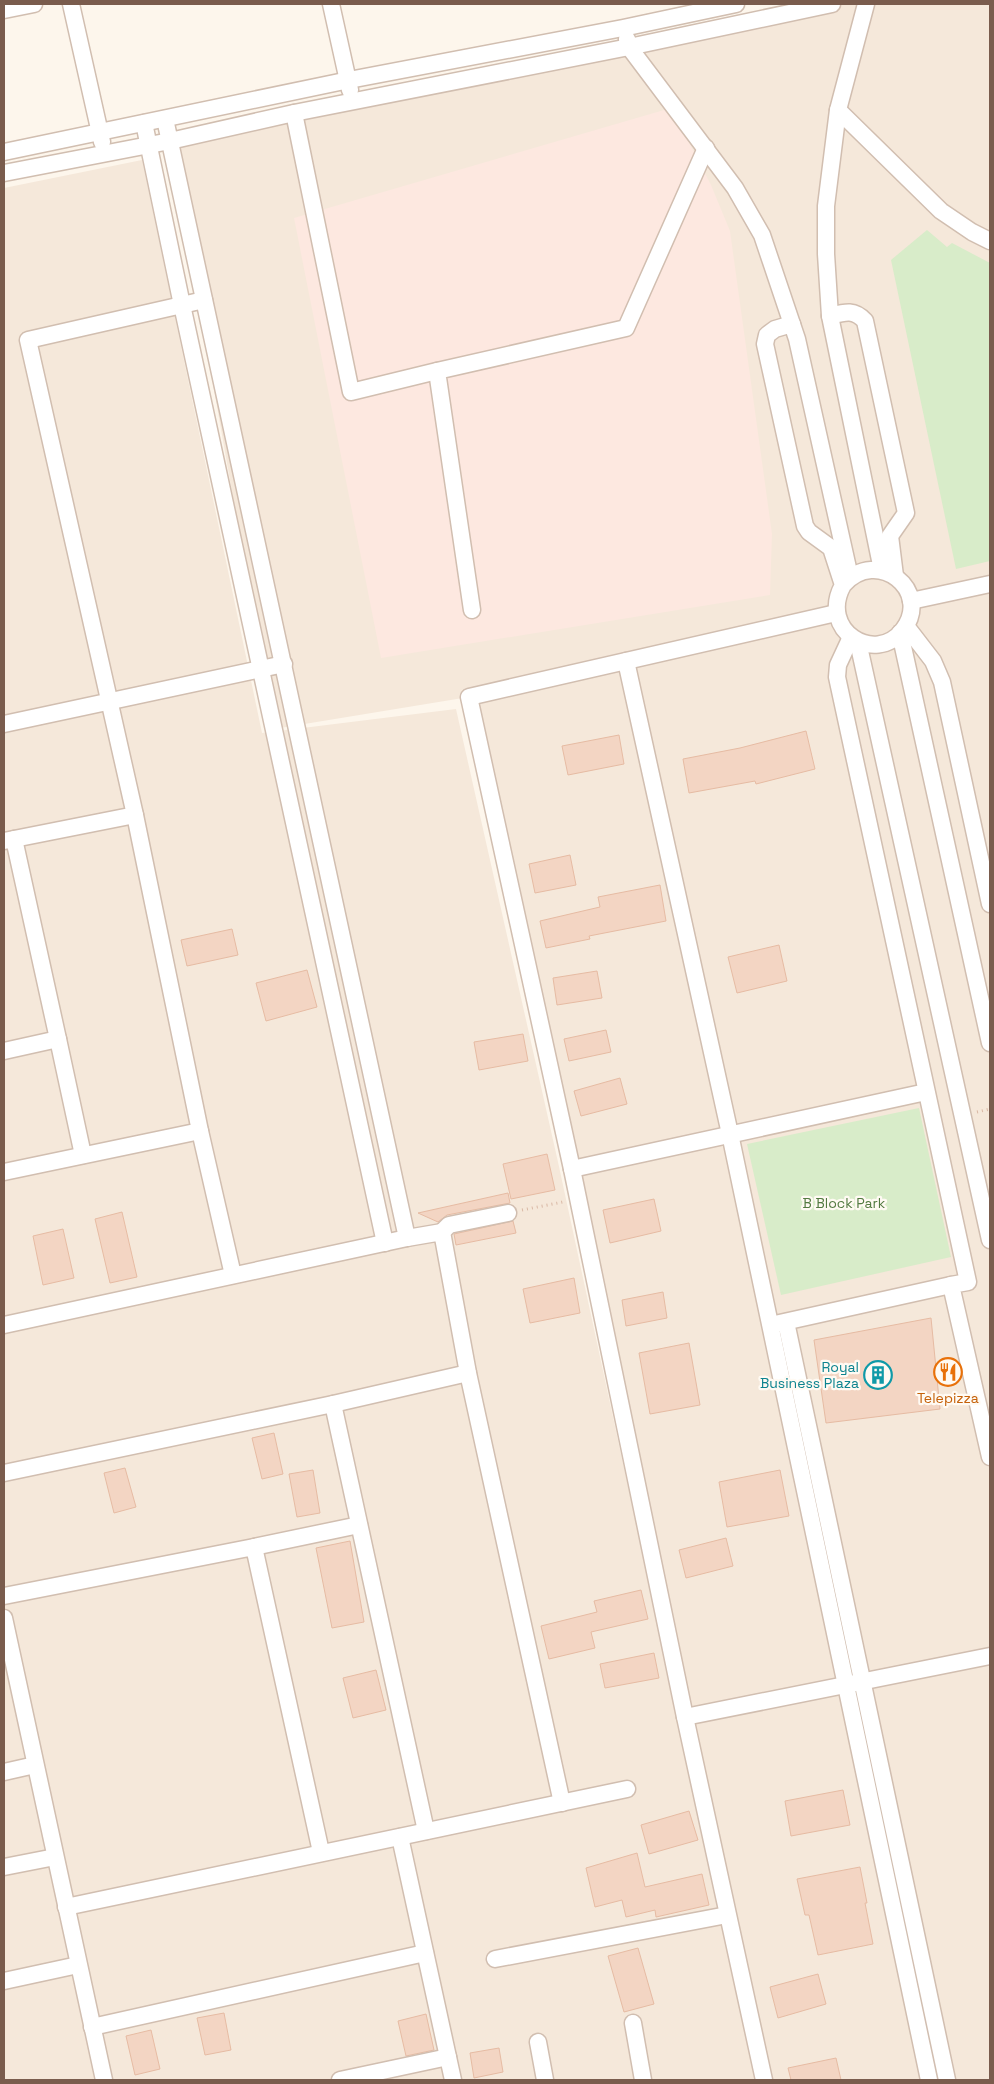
<svg xmlns="http://www.w3.org/2000/svg" width="994" height="2084" viewBox="0 0 994 2084" font-family="'Space Grotesk',sans-serif">
<style>
.residential{fill:#f5e8da}
.commercial{fill:#fde8e0}
.green{fill:#d8ecc9}
.building{fill:#f3d5c3;stroke:#e6bba3}
.lines{fill:none;stroke-linecap:round;stroke-linejoin:round}
.minor-casing{stroke:#d1beb0;stroke-width:19}
.path{stroke:#d9b8a5;stroke-width:3;stroke-dasharray:1 4;stroke-linecap:butt}
.minor{stroke:#fff;stroke-width:16}
.labels{text-anchor:middle;dominant-baseline:central;stroke-width:4.5;stroke-linejoin:round;paint-order:stroke}
.park-label{font-size:14px;fill:#537a41;stroke:#fffaf3}
.culture-label{font-size:14px;fill:#0d838f;stroke:#fffaf3;text-anchor:end}
.food-label{font-size:14px;fill:#c56008;stroke:#fffaf3}
</style>
<rect width="100%" height="100%" fill="#fdf6ec"/>
<g class="residential">
<polygon points="806,4 990,4 990,2080 764,2080 469,697 274,729 170,141"/>
<polygon points="142,160 262,733 456,709 558,1162 756,2080 4,2080 4,188"/>
</g>
<polygon class="commercial" points="671,108 711,185 730,231 772,534 770,595 381,658 294,218"/>
<g class="green">
<polygon points="927,230 947,247 952,243 990,263 990,561 956,569 891,260"/>
<polygon points="919,1108 951,1257 781,1295 747,1144"/>
</g>
<g class="building">
<polygon points="806,731 815,769 756,784 755,781 689,793 683,759 740,748"/>
<polygon points="619,735 624,764 568,775 562,746"/>
<polygon points="570,855 576,885 535,893 529,864"/>
<polygon points="660,885 666,921 589,936 590,939 546,948 540,921 600,907 598,897"/>
<polygon points="232,929 238,955 187,966 181,940"/>
<polygon points="779,945 787,981 737,993 728,957"/>
<polygon points="307,970 317,1007 266,1021 256,983"/>
<polygon points="597,971 602,998 557,1005 553,978"/>
<polygon points="606,1030 611,1052 569,1061 564,1039"/>
<polygon points="523,1034 528,1061 479,1070 474,1042"/>
<polygon points="620,1078 627,1104 581,1116 574,1091"/>
<polygon points="547,1154 555,1190 511,1199 503,1164"/>
<polygon points="508,1193 510,1203 447,1215 438,1222 418,1213"/>
<polygon points="654,1199 661,1231 610,1243 603,1210"/>
<polygon points="122,1212 137,1277 110,1283 95,1219"/>
<polygon points="513,1221 516,1233 456,1245 454,1234"/>
<polygon points="63,1229 74,1278 43,1285 33,1236"/>
<polygon points="574,1278 580,1313 530,1323 523,1289"/>
<polygon points="663,1292 667,1318 626,1326 622,1300"/>
<polygon points="931,1318 940,1409 826,1423 814,1340"/>
<polygon points="689,1343 700,1405 650,1414 639,1353"/>
<polygon points="274,1433 283,1474 262,1479 252,1438"/>
<polygon points="125,1468 136,1507 114,1513 104,1473"/>
<polygon points="313,1470 320,1513 297,1517 289,1474"/>
<polygon points="780,1470 789,1516 727,1527 719,1482"/>
<polygon points="726,1538 733,1566 686,1578 679,1550"/>
<polygon points="350,1541 364,1622 332,1628 316,1548"/>
<polygon points="641,1590 648,1619 591,1632 595,1648 549,1659 541,1626 597,1612 594,1601"/>
<polygon points="654,1653 659,1678 605,1688 600,1664"/>
<polygon points="376,1670 386,1710 353,1718 343,1678"/>
<polygon points="843,1790 850,1825 791,1836 785,1801"/>
<polygon points="689,1811 698,1840 649,1854 641,1825"/>
<polygon points="637,1853 645,1887 702,1874 709,1905 656,1917 655,1910 626,1917 622,1900 595,1907 586,1868"/>
<polygon points="860,1867 867,1903 865,1903 873,1944 818,1955 809,1915 805,1915 797,1879"/>
<polygon points="638,1948 654,2004 624,2012 608,1956"/>
<polygon points="818,1974 826,2004 778,2018 770,1987"/>
<polygon points="224,2013 231,2050 205,2055 197,2018"/>
<polygon points="426,2014 434,2050 406,2056 398,2021"/>
<polygon points="151,2030 160,2069 135,2075 126,2036"/>
<polygon points="499,2048 503,2072 474,2078 470,2053"/>
<polygon points="836,2058 841,2080 791,2080 788,2068"/>
</g>
<g class="lines">
<defs>
<g id="minor">
<polyline points="71,4 102,142"/>
<polyline points="331,4 350,90"/>
<polyline points="866,4 838,110 826,206 826,254 830,316 882,570"/>
<polyline points="4,10 34,4"/>
<polyline points="627,39 629,47 735,188 762,235 797,339 850,577"/>
<polyline points="838,110 941,211 972,232 990,241"/>
<polyline points="294,113 351,392 437,371"/>
<polyline points="144,123 182,305 385,1243"/>
<polyline points="4,152 349,80 623,28 736,4"/>
<polyline points="4,173 170,141 294,113 629,47 832,4"/>
<path d="M830 316C845 312 854 309 865 321L906 513 890 536 895 576"/>
<path d="M792 324 775 329 767 335 765 344 805 526 809 532 831 548 843 585C818 630 875 666 903 630 933 591 877 546 843 585"/>
<polyline points="911,601 990,584"/>
<polyline points="472,610 437,371 626,328 706,148"/>
<polyline points="906,626 933,661 942,682 990,904"/>
<polyline points="900,633 990,1043"/>
<polyline points="851,637 838,665 837,677 968,1282 951,1285 990,1457"/>
<polyline points="858,642 990,1240"/>
<polyline points="626,661 730,1134 929,2080"/>
<polyline points="4,724 284,664"/>
<polyline points="14,839 135,815"/>
<polyline points="4,841 14,839 58,1039 4,1051"/>
<polyline points="58,1039 83,1155"/>
<polyline points="200,1131 233,1275"/>
<polyline points="572,1169 926,1092"/>
<polyline points="4,1172 200,1131 135,815 28,340 204,300"/>
<polyline points="442,1232 449,1225 508,1213"/>
<polyline points="407,1238 442,1232 468,1373 562,1803"/>
<polyline points="786,1322 947,2080"/>
<polyline points="775,1324 951,1285"/>
<polyline points="4,1325 407,1238 165,119"/>
<polyline points="333,1404 468,1373"/>
<polyline points="4,1473 333,1404 426,1831"/>
<polyline points="254,1547 359,1525"/>
<polyline points="4,1596 254,1547 321,1852"/>
<polyline points="4,1618 104,2080"/>
<polyline points="685,1717 990,1656"/>
<polyline points="4,1772 35,1765"/>
<polyline points="400,1837 453,2080"/>
<polyline points="4,1867 55,1857"/>
<polyline points="66,1907 627,1789"/>
<polyline points="495,1959 727,1915"/>
<polyline points="4,1981 78,1965"/>
<polyline points="633,2023 643,2080"/>
<polyline points="92,2027 425,1953"/>
<polyline points="538,2042 545,2080"/>
<polyline points="340,2080 448,2057"/>
<polyline points="764,2080 685,1717 572,1169 469,697 836,613"/>
</g>
</defs>
<use href="#minor" class="minor-casing"/>
<g class="path">
<polyline points="977,1112 990,1109"/>
<polyline points="522,1210 563,1202"/>
</g>
<use href="#minor" class="minor"/>
</g>
<defs>
<symbol id="restaurant-ring" viewBox="-11 -11 22 22"><circle r="9.5" fill="#fffaf3" stroke="#e8710a" stroke-width="1.5"/><path d="M-5-6h1v4h1v-4h1v4h1v-4h1v5L-1.5 .5V6h-2V.5L-5-1ZM5-6V6H3V1.5H1.5Q1.5-4 5-6Z" fill="#e8710a"/></symbol>
<symbol id="building-ring" viewBox="-11 -11 22 22"><circle r="9.5" fill="#fffaf3" stroke="#0f9aa8" stroke-width="1.5"/><path d="M-4-6H4V6H1V3H-1V6H-4ZM-2.5-4.3h1.7v1.8h-1.7ZM.8-4.3h1.7v1.8H.8ZM-2.5-1h1.7V.8h-1.7ZM.8-1h1.7V.8H.8Z" fill="#0f9aa8"/></symbol>
</defs>
<g fill-rule="evenodd">
<use href="#restaurant-ring" x="932" y="1356" width="32" height="32"/>
<use href="#building-ring" x="862" y="1359" width="32" height="32"/>
</g>
<g class="labels">
<g class="park-label">
<text x="844" y="1203">B Block Park</text>
</g>
<g class="culture-label">
<text x="859" y="1367">Royal<tspan x="859" dy="16">Business Plaza</tspan></text>
</g>
<g class="food-label">
<text x="948" y="1398">Telepizza</text>
</g>
</g>
<rect width="994" height="2084" fill="none" stroke="#7a5c4d" stroke-width="10"/>
</svg>
